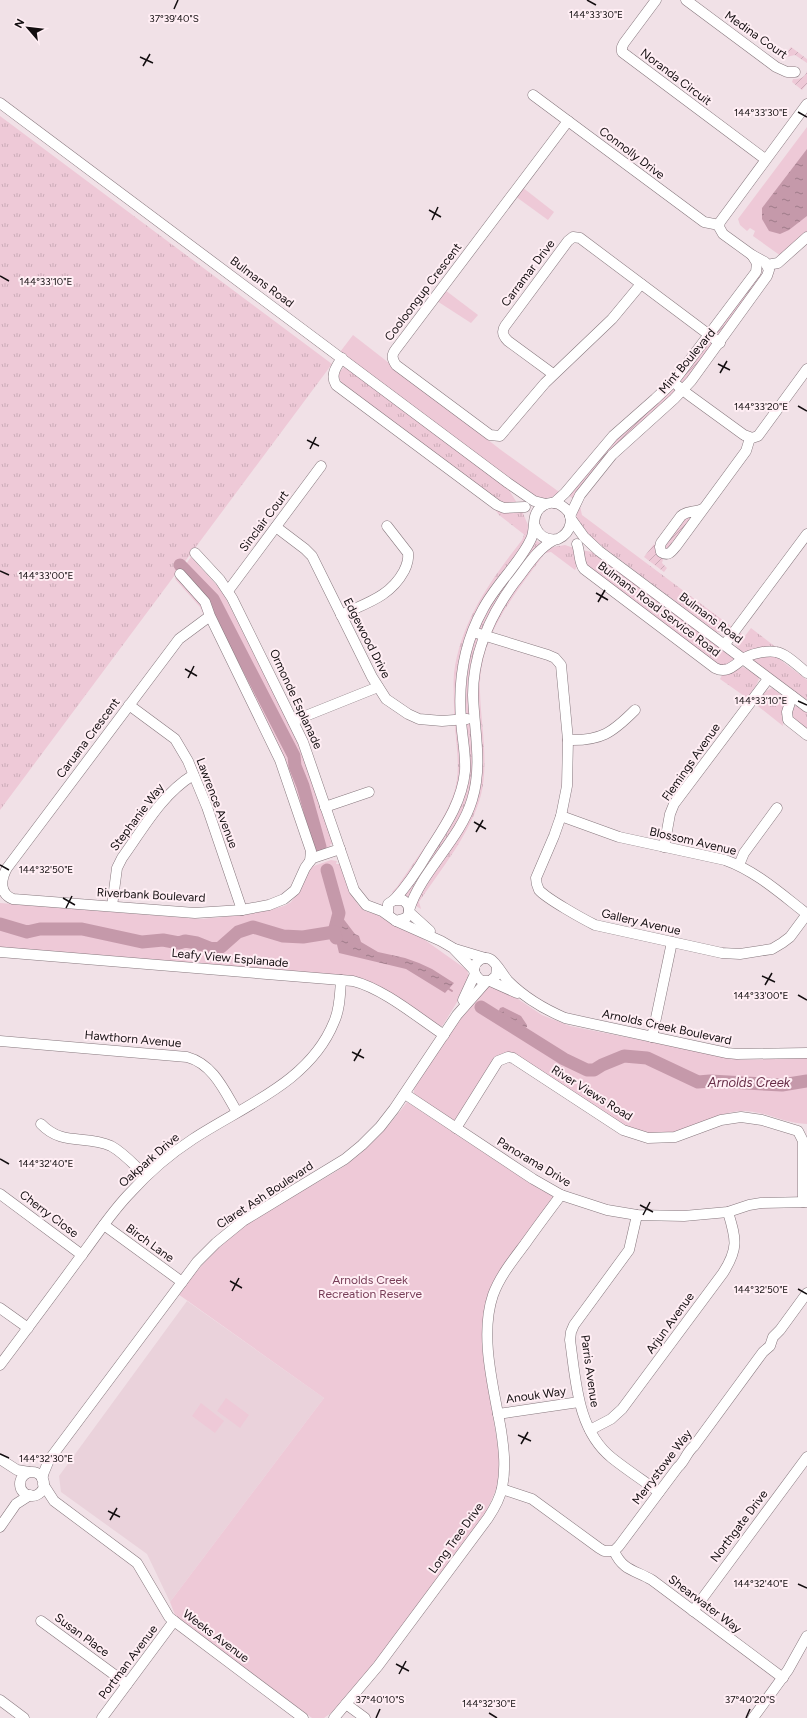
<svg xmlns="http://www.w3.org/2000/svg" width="807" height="1718" viewBox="0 0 807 1718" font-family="Figtree,sans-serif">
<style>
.built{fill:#ead2db}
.grass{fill:url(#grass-tufts)}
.park{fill:#eec9d7}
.garden{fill:url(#garden-furrows)}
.water{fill:url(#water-ripples)}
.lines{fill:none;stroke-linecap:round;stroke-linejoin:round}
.stream{stroke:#c599aa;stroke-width:2}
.river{stroke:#c599aa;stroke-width:13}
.minor-casing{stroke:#87787e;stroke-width:11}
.minor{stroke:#fff;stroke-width:10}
.ticks{fill:none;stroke:#130e10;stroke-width:1.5}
.labels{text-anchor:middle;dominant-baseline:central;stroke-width:4;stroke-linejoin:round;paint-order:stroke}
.street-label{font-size:12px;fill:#130e10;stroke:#ffeef4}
.park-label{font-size:12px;fill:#773d57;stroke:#ffeef4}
.water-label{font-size:13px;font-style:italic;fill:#652c46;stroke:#ffeef4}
.ticks-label{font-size:10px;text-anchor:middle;fill:#130e10;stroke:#ffeef4;stroke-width:4;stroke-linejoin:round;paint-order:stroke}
</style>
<defs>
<pattern id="grass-tufts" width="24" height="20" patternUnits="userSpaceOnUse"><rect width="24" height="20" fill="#eec9d7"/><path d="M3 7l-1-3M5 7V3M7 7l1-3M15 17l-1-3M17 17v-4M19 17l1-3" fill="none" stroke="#cbabb8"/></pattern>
<pattern id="garden-furrows" width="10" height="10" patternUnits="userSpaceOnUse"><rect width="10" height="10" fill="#eec9d7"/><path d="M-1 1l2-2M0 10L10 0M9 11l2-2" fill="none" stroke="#cbabb8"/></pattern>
<pattern id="water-ripples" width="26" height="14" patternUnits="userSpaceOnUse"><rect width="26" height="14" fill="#c599aa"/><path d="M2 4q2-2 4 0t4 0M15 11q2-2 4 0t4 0" fill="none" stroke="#9f7b89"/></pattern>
</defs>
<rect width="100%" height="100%" fill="#f1e1e7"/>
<polygon class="built" points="187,1301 324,1398 170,1602 147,1554 61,1492 59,1476"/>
<g class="grass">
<polygon points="0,116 332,364 0,810"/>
<path d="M345 366 507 487 522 511 534 539 548 548 565 545 574 548 577 566 575 570 551 552 545 553C514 595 478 637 480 692 481 726 489 762 481 795 471 833 441 869 419 902L421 909 392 892 397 887C415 860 450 816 456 785 461 760 454 735 454 709 454 697 453 685 454 673 461 620 491 580 522 540L524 535 526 536 499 515 478 486 342 385 338 374Z"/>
<path d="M580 506 582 515 732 627 725 633 716 632 590 537C581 526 571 520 580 506Z"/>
<polygon points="582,550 592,552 733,657 734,663 720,667 585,568"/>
<path d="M751 628 777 648 744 653C738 649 735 646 734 639L739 632 745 636Z"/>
<polygon points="774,655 807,680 807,700 751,659"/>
<polygon points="743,667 757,675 759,679 754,690 747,698 720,679 723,673"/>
<polygon points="772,688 785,698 782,713 783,726 754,703 766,691"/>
<polygon points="798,706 807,713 807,732 792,721 790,711 793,707"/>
</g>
<g class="park">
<polygon points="807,127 807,232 781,256 753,236 755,231 750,228 747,231 740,225 738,219"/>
<polygon points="522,187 554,212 548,220 515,196"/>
<polygon points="445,290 478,315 471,323 437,301"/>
<path d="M353 335 501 450 562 494C550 498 542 501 531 494L340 352Z"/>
<polygon points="191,557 222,591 301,748 332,839 333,844 330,844 331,850 317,856 276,758 200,607 175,579"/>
<path d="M331 860 337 861 336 864H341L351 894 359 906 365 911 378 915 394 926 402 927 415 933 467 970 470 981 443 1025 440 1027 372 985 0 949V903L200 919C216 918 280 912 291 902 300 892 303 877 311 867Z"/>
<path d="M487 987H493L518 999 542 1015 570 1026 741 1060 807 1058V1124C784 1124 764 1110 741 1111 712 1113 688 1134 658 1134 646 1135 633 1129 623 1125L504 1054 455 1123 414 1095V1088L460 1017Z"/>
<path d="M407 1102 539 1189 554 1196 487 1297 483 1324 482 1348 499 1453 498 1485 487 1510 376 1661 331 1713 324 1718H312L175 1615 170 1602 324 1398 178 1294C199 1267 221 1243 249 1223 278 1202 312 1187 343 1167 368 1150 389 1126 407 1102Z"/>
<polygon points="226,1398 249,1415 240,1428 217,1411"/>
<polygon points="201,1403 224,1421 215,1433 192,1416"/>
</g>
<g class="garden">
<polygon points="791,47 807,59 807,63 795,55 782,58"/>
<path d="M807 71V84L802 90 792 82 793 79C800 79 805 78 807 71Z"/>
<polygon points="759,274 762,274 763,279 688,378 574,499 568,495 605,448 650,407"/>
<polygon points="688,514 693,518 667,550 664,548 664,544"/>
<polygon points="654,544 664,556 662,563 667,568 664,572 644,557"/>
</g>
<g class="water">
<polygon points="807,149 807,216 789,230 780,234 769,231 762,219 762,208"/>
<polygon points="339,913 355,934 359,936 361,942 378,952 405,958 419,963 432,969 454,983 445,993 406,969 339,953 334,932"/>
<path d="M503 1007 521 1016 527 1025V1027L524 1028 525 1030 522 1032C512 1030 502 1024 497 1015L500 1008Z"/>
</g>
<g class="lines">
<polyline class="stream" points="449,989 452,991"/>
<g class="river">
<polyline points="180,565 213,599 294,756 295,766 303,786 320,847"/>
<polyline points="327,870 339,913 334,932"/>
<polyline points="0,924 27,932 40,929 82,929 142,942 163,940 179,943 185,941 197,943 212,949 221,947 238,932 253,927 283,936 303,937 334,932 336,938"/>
<polyline points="481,1007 564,1059 587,1070 594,1070 602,1065 624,1056 647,1058 698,1082 710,1081 782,1085 807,1081"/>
</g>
<defs>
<g id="minor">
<polyline points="656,0 624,43 622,47 622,52 765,159"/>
<polyline points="686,0 776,67 787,72 795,72"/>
<polyline points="533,95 704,222 719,225"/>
<polyline points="0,103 508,483 534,501 546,504"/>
<path d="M568 121 396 349C391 355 392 359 396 365L490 435 500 436 545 383 612 319 641 284"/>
<polyline points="767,265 778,263 807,237"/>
<path d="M342 358C336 367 330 375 336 385L497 505 504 508 525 507"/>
<path d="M553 374 508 341C503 336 501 332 505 326L568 241 573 237 580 238 720 343"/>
<polyline points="678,386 689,395 744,435 752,438 758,436 807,369"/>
<polyline points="554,503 565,493 613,436 655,399 674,381 756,272 757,263 752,255"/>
<path d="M704 508C697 513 687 510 681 516L661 543 660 547 661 552C669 557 672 551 677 545L746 451 750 438"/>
<polyline points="570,516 580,495 612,455 674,399 691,381 767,276 769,270 765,262 752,255 723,234 719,227 720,222 807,104"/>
<polyline points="571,519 584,537 599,551 807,707"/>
<polyline points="276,527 305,549 312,556 372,677 386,699 408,714 419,719 442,721 467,719"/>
<path d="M577 544C580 552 579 564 584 569L715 668C727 674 733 666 743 659 750 654 767 650 776 652 787 654 798 666 807 673"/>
<path d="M195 553 220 580 232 598 303 742 354 890 366 905 382 911 396 921 406 918C411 912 410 905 403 900H394L388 904V915"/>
<path d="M180 574 205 602 210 616 280 760 311 851 310 861 305 868 295 890 284 899 269 905 242 910 195 913 13 899C0 894 0 881 7 868L179 639 210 616"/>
<polyline points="228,591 321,466"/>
<path d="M341 615C366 603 390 597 404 571 407 565 409 560 408 553L387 526"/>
<path d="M473 632 548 655 555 658 561 665 568 740 567 786 561 816 554 836 536 878C536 882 537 886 539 890 547 899 583 919 595 925L722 953 740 954 772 949 782 943 790 937 807 914"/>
<polyline points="725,644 807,534"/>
<polyline points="792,696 787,712 788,720 807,735"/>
<polyline points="129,705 175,739 188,761 207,807 242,910"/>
<polyline points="293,721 378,687"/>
<path d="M568 740C601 741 612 733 635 710"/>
<polyline points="325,807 369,792"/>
<path d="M561 816 619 837 725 860C756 871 781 894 807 914"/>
<polyline points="664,847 670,814 674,804 768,679"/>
<polyline points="310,861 313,858 340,849"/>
<polyline points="739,865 744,853 777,808"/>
<path d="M394 900C408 885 419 868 429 851 445 826 462 802 465 771 466 754 462 737 461 720 458 681 464 643 483 609 496 584 520 563 531 539 536 529 531 516 540 508 546 502 556 501 562 506 577 515 571 533 558 539 546 541 539 536 535 526"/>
<path d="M112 906 117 868 122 858C143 829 161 795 193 775"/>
<path d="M409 910C421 871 460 840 472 800 483 765 474 730 473 695 473 654 490 616 514 583 527 567 536 550 554 540"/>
<polyline points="409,912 430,931"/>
<polyline points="396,921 441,941 453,948 474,970"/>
<polyline points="455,949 485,958"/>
<path d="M0 952 353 981C384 989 417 1017 444 1035"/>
<path d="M497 968 496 976 490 981H482C477 978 474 975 474 969 475 961 483 956 490 959 496 962 503 975 508 981 524 997 544 1009 565 1018L727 1053 737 1054 807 1053"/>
<polyline points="490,981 517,993"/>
<polyline points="463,1000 475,974"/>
<polyline points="652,1037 672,942"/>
<path d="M0 1041 187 1057C213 1064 224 1090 237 1112"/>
<polyline points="405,1094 533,1179 561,1195 607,1210 637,1215 684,1216 728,1212 749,1205 761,1203 807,1202"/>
<path d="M41 1124C63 1147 86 1134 111 1146 124 1153 135 1166 146 1176"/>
<polyline points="456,1128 498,1061 508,1057 513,1058 623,1130 648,1138 675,1137 721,1120 741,1117 762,1120 798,1131 803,1141 803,1202"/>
<polyline points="0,1194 82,1255"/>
<path d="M637 1215 629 1250 574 1325 571 1332 570 1340C576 1381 577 1430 612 1458 627 1470 644 1481 659 1492"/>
<polyline points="104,1225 182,1282"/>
<polyline points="0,1308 28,1328"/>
<path d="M0 1365C27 1329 54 1293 81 1256 97 1235 112 1211 131 1192 149 1172 170 1154 193 1139 243 1106 310 1082 334 1022 340 1009 340 994 341 980"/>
<polyline points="498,1414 579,1402"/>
<path d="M590 1430 611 1419 622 1409 723 1273C739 1248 736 1239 728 1212"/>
<polyline points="0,1459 17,1470 29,1472"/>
<circle cx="32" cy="1484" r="12"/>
<polyline points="42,1479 44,1472 49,1460 197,1262 216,1243 243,1221 345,1159 362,1145 380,1127 394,1109 457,1015 486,982"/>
<polyline points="43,1484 54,1501 137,1563 169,1617 174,1621 303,1718"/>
<path d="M502 1489 532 1499 599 1548 604 1551H614L619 1546 678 1467C685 1461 686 1453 694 1446L763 1352 770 1346 773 1337 780 1330 807 1293"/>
<polyline points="0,1527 16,1504 30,1495"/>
<path d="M614 1551C623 1571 635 1570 652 1580L783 1678"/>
<polyline points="693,1611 807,1457"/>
<polyline points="41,1621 127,1684"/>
<polyline points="0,1700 24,1718"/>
<polyline points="346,1704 365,1718"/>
<polyline points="102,1718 174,1621"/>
<path d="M334 1718 378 1666 488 1518C494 1509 500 1498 502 1488 506 1468 504 1450 501 1430 494 1389 479 1336 493 1295 500 1276 513 1260 525 1244 537 1227 549 1211 561 1195"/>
<polyline points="753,1718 788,1670 807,1636"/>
</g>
</defs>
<use href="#minor" class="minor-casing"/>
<use href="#minor" class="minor"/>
</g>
<path class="ticks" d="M587 0 596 5M174 9 178 0M140 57 153 63M143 66 150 54M798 112 807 117M429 210 441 217M432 220 438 207M0 276 9 281M718 364 730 370M720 373 727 361M798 406 807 411M307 440 319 446M310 449 316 437M0 571 9 575M596 593 608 600M598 602 605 590M185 669 197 676M188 678 194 666M798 701 807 705M474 822 486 829M476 832 483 820M0 865 9 870M63 898 75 905M66 908 72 896M762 976 775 982M765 985 772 973M798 995 807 1000M352 1052 364 1058M354 1061 361 1049M0 1159 9 1164M640 1205 653 1212M643 1215 650 1202M230 1281 242 1288M798 1289 807 1294M232 1291 239 1278M518 1435 531 1441M521 1444 528 1432M0 1454 9 1458M108 1511 120 1517M110 1520 117 1508M798 1584 807 1588M396 1664 409 1671M399 1674 406 1661M489 1713 497 1718M376 1718 380 1709M746 1718 750 1709"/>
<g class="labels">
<g class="street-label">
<text transform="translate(756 35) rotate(35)">Medina Court</text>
<text transform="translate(676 77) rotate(37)">Noranda Circuit</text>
<text transform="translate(632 153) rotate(37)">Connolly Drive</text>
<text transform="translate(528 273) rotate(-53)">Carramar Drive</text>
<text transform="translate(262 282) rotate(37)">Bulmans Road</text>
<text transform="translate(423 292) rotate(-53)">Cooloongup Crescent</text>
<text transform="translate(687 361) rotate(-50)">Mint Boulevard</text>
<text transform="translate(264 521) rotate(-53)">Sinclair Court</text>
<text transform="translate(659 609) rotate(37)">Bulmans Road Service Road</text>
<text transform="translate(711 618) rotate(37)">Bulmans Road</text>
<text transform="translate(367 638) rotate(63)">Edgewood Drive</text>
<text transform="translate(296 699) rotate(65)">Ormonde Esplanade</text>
<text transform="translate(88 738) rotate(-53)">Caruana Crescent</text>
<text transform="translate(691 762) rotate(-55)">Flemings Avenue</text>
<text transform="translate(217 803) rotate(69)">Lawrence Avenue</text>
<text transform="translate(137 817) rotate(-53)">Stephanie Way</text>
<text transform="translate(693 841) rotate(13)">Blossom Avenue</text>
<text transform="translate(151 895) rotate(3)">Riverbank Boulevard</text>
<text transform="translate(641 922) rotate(13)">Gallery Avenue</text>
<text transform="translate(230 958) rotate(5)">Leafy View Esplanade</text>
<text transform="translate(667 1027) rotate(12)">Arnolds Creek Boulevard</text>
<text transform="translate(133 1039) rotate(5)">Hawthorn Avenue</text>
<text transform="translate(592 1093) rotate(32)">River Views Road</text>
<text transform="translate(149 1160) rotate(-41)">Oakpark Drive</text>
<text transform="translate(534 1162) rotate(31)">Panorama Drive</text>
<text transform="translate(265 1195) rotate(-33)">Claret Ash Boulevard</text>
<text transform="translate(49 1214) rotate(37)">Cherry Close</text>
<text transform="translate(150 1243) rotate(36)">Birch Lane</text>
<text transform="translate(670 1323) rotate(-54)">Arjun Avenue</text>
<text transform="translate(590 1371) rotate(82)">Parris Avenue</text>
<text transform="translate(536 1395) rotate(-8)">Anouk Way</text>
<text transform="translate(662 1467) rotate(-53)">Merrystowe Way</text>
<text transform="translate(739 1526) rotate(-53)">Northgate Drive</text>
<text transform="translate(456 1538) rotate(-54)">Long Tree Drive</text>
<text transform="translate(705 1604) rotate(37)">Shearwater Way</text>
<text transform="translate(82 1635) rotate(36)">Susan Place</text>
<text transform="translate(216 1636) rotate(37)">Weeks Avenue</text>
<text transform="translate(128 1662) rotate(-53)">Portman Avenue</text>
</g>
<g class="park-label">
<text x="370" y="1280">Arnolds Creek<tspan x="370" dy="14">Recreation Reserve</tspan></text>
</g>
<g class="water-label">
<text x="749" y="1082">Arnolds Creek</text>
</g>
</g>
<g class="ticks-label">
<text x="596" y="18">144°33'30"E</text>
<text x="174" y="22">37°39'40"S</text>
<text x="761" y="116">144°33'30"E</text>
<text x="46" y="285">144°33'10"E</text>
<text x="761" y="410">144°33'20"E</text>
<text x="46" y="579">144°33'00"E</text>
<text x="761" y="704">144°33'10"E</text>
<text x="46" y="873">144°32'50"E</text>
<text x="761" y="999">144°33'00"E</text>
<text x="46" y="1167">144°32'40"E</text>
<text x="761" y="1293">144°32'50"E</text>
<text x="46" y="1462">144°32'30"E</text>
<text x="761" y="1587">144°32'40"E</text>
<text x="380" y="1703">37°40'10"S</text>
<text x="750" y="1703">37°40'20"S</text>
<text x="489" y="1707">144°32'30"E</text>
</g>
<g transform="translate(28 28) rotate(298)" stroke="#ffeef4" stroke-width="3" paint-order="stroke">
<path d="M0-3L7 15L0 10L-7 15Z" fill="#130e10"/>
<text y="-6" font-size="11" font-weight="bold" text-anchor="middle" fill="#130e10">N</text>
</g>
</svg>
